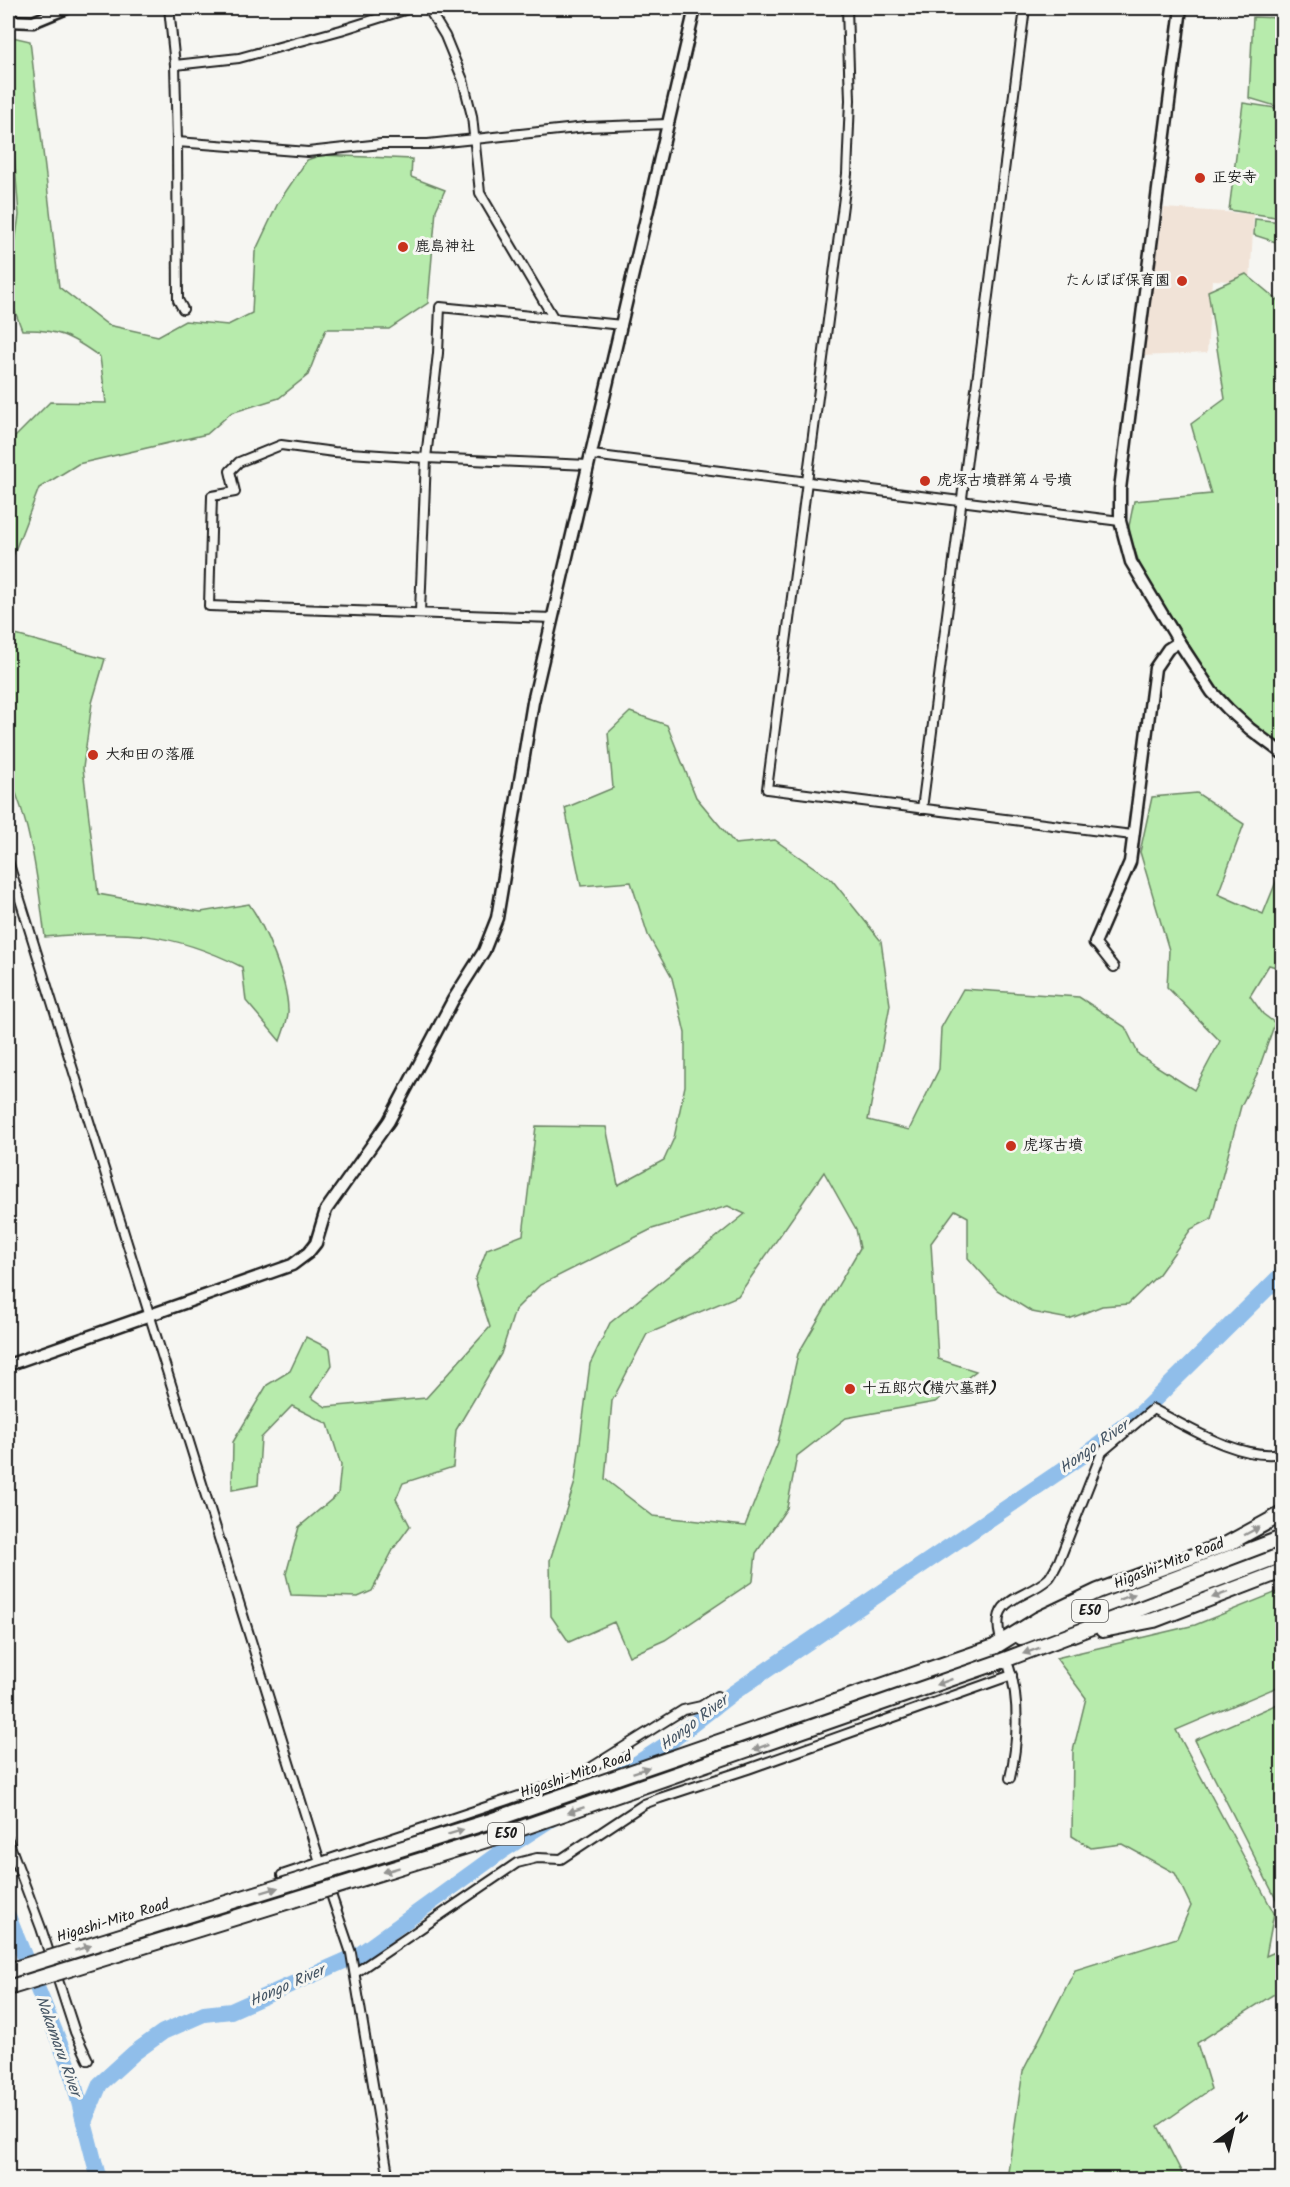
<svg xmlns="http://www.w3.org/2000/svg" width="1290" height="2187" viewBox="0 0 1290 2187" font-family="Kalam,'Klee One',sans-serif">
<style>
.built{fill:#f1e3d7}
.green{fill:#b7ebac;stroke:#6a8464;stroke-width:1.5;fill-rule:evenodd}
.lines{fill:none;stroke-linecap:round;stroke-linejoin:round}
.river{stroke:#90beea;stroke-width:16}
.street-casing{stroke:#1c1c1c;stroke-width:12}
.secondary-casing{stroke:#1c1c1c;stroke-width:15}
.highway-casing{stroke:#1c1c1c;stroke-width:18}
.street{stroke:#f6f6f2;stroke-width:8}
.secondary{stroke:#f6f6f2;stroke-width:10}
.highway{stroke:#f6f6f2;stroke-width:14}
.highway-bridge-casing{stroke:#1c1c1c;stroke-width:18;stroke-linecap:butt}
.highway-bridge{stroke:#f6f6f2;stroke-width:14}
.oneway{fill:#949492}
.poi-dot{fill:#c8321e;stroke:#f6f6f2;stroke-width:2}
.labels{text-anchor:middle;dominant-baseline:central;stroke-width:6;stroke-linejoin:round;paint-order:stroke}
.shield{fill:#f6f6f2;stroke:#5d5d5c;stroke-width:1.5}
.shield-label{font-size:14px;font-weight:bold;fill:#1c1c1c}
.poi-label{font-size:15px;font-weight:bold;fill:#1c1c1c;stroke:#f6f6f2;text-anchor:start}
.street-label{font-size:15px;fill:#1c1c1c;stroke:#f6f6f2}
.water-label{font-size:16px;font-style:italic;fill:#455564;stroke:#f6f6f2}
</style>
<rect width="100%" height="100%" fill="#f6f6f2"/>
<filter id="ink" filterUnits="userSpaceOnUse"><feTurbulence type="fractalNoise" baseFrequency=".0167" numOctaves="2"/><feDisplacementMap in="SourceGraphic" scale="12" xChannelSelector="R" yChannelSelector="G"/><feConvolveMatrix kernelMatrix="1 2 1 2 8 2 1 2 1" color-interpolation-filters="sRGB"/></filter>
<g filter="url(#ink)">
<polygon class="built" points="1164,208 1254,214 1250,282 1212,280 1207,353 1142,356"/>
<g class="green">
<polygon points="1253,17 1282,18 1282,108 1249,98"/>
<path d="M8 36 30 41 59 287 108 325 158 336 185 321 228 325 252 313 255 252 278 203 307 160 321 155 412 159 411 177 445 190 436 210 428 303 389 329H326L308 375 279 398 231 413 207 434 78 464 39 488 8 569V444L50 402 106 403 100 357C71 336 58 329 22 330L8 293 19 215 8 80Z"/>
<polygon points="1243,103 1282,109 1282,218 1229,210"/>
<polygon points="1255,219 1282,222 1282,244 1254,235"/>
<polygon points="1246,274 1282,304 1282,747 1255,726 1217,690 1141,568 1128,531 1134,501 1211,494 1191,424 1225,399 1208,291"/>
<path d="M8 633 105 659 92 703 83 768 98 894 201 912 249 904C266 928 287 980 288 1009 289 1019 283 1032 280 1041L246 1001 242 967C171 931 122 930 45 937 38 882 32 825 8 774Z"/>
<path d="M630 712 667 725 696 797 735 844 775 840 832 880 881 941 890 1005 868 1120 909 1130 939 1069 941 1028 963 989 1079 997 1125 1027 1139 1055 1194 1090 1220 1041 1167 987 1169 950 1140 852 1152 797 1197 793 1244 824 1218 894 1263 914 1282 867V969L1269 965 1250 996 1263 1014 1275 1023 1257 1074 1241 1106 1211 1219 1191 1229 1159 1274 1128 1304 1102 1306 1069 1319 1032 1312 997 1290 968 1258V1217L955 1210 931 1243 938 1359 976 1371 935 1402 846 1418 797 1456 787 1508 756 1553 753 1581 665 1640 629 1656 614 1622 569 1642 551 1616 550 1560 575 1482 590 1364 610 1323 745 1214 728 1206 652 1229 540 1285 515 1310 501 1354 456 1430 453 1467 403 1483 396 1499 410 1526 394 1548 372 1591 358 1597 291 1595 286 1574 299 1527 338 1494 341 1465 328 1424 292 1406 261 1438 258 1485 232 1490 233 1442 267 1385 290 1371 306 1337 330 1349 332 1365 311 1397 326 1407 426 1398 490 1327 475 1280 487 1249 523 1235 536 1126 606 1127 618 1185 664 1160 674 1138 685 1086V1033L672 978 648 935 631 882 581 886 565 808 613 788 608 733ZM824 1172 856 1229 860 1248 798 1354 778 1442 745 1526 653 1516 605 1479 612 1401 647 1334 738 1296Z"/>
<polygon points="1282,1590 1282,1685 1176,1730 1274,1913 1266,1956 1282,1949 1282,1989 1197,2043 1211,2089 1158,2126 1185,2179 1007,2179 1023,2071 1075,1970 1177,1938 1191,1906 1175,1873 1122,1844 1091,1848 1072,1836 1073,1751 1086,1698 1056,1658 1195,1625"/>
<polygon points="1282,1702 1282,1898 1277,1901 1195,1740"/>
</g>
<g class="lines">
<g class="river">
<polyline points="8,1916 71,2071 99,2180"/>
<polyline points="84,2122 100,2084 134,2053 163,2032 204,2014 231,2011 360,1954 502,1851 670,1742 733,1693 1093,1449 1141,1413 1282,1274"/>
</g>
<defs>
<g id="street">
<polyline points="169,8 175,65 177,142 178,300 183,309"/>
<polyline points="428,8 445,36 463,80 472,116 480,193 553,317"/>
<polyline points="847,8 850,100 847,174 767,789 1132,835"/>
<polyline points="175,65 239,58 341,30 411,8"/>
<polyline points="177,142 308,152 381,144 428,144 586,127 668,124"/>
<polyline points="592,455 1120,521"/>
<polyline points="420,612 426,458 438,353 440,307 622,325"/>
<polyline points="553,618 209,606 212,496 235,492 230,471 239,462 281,445 334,452 426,458 589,465"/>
<polyline points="922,809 1025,8"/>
<polyline points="8,861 320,1862 351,1953 389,2180"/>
<polyline points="1095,943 1114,967"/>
<path d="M1000 1636C990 1596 1027 1599 1049 1578 1053 1573 1056 1566 1059 1561L1102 1452 1153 1409C1189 1428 1241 1461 1282 1453"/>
<path d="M1009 1667C1020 1699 1018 1744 1010 1778"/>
<polyline points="8,1840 41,1928 75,2032 88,2060"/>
<polyline points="282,1875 576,1777 683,1710 701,1706 717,1696"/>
<polyline points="355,1973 517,1863 537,1858 561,1859 644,1804 660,1798 748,1769 1012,1675"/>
</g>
<g id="secondary">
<polyline points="1181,8 1120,489 1120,521 1131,562 1179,642 1212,692 1228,709 1250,729 1282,753"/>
<polyline points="8,21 33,22 67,8"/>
<polyline points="1095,943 1130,862 1155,668 1168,649 1179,642"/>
<polyline points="8,1365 292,1265 308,1253 316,1243 326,1210 389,1121 453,1000 484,951 497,918 533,702 695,8"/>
</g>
<g id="highway">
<polyline points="1103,1630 1154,1620 1282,1571"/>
<polyline points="1021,1637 1282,1538"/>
<polyline points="994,1647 1039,1619 1098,1591 1229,1543 1282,1514"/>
<polyline points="999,1662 1282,1555"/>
</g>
</defs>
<use href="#street" class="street-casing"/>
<use href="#secondary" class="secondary-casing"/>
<use href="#highway" class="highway-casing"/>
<use href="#street" class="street"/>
<use href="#secondary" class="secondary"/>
<use href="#highway" class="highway"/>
<defs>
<g id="highway-bridge">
<polyline points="8,1971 487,1822 994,1647"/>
<polyline points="8,1988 493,1838 999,1662"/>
</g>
</defs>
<use href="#highway-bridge" class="highway-bridge-casing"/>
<use href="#highway-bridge" class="highway-bridge"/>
</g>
<defs><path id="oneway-solid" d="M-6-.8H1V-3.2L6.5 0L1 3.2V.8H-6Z" transform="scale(1.5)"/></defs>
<g class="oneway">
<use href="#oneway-solid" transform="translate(1252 1531) rotate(-28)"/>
<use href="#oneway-solid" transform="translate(1220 1595) rotate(160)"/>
<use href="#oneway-solid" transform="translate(1127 1597) rotate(-21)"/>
<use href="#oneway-solid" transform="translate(1031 1651) rotate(160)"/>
<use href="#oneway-solid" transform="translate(944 1682) rotate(160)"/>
<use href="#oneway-solid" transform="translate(761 1747) rotate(160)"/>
<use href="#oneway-solid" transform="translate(641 1770) rotate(-19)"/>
<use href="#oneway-solid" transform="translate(576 1810) rotate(161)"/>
<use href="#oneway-solid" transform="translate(456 1832) rotate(-17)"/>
<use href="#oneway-solid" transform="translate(391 1870) rotate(163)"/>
<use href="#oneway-solid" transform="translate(270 1890) rotate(-17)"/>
<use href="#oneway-solid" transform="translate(83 1948) rotate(-17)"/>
</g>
</g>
<g class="poi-dot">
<circle cx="1200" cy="178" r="6"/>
<circle cx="403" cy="247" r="6"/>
<circle cx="1182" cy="281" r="6"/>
<circle cx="925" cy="481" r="6"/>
<circle cx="93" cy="755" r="6"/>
<circle cx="1011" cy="1146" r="6"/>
<circle cx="850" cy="1389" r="6"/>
</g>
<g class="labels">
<g class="shield">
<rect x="1072" y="1600" width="36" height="22" rx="4.5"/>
<rect x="488" y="1823" width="36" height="22" rx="4.5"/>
</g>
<g class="shield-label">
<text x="1090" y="1611">E50</text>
<text x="506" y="1834">E50</text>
</g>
<g class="poi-label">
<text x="1212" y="178">正安寺</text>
<text x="415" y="247">鹿島神社</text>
<text x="1170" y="281" text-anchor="end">たんぽぽ保育園</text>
<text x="937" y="481">虎塚古墳群第４号墳</text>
<text x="105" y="755">大和田の落雁</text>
<text x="1023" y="1146">虎塚古墳</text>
<text x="862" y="1389">十五郎穴(横穴墓群)</text>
</g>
<g class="street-label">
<text transform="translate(1169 1564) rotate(-21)">Higashi-Mito Road</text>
<text transform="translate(576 1775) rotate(-19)">Higashi-Mito Road</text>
<text transform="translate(113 1921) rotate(-17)">Higashi-Mito Road</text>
</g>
<g class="water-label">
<text transform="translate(1094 1447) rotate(-35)">Hongo River</text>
<text transform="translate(694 1723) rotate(-37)">Hongo River</text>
<text transform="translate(287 1986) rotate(-24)">Hongo River</text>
<text transform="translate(58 2046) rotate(70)">Nakamaru River</text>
</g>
</g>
<rect width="1290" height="2187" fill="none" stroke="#f6f6f2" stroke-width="30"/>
<rect x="15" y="15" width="1260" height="2157" fill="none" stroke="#1c1c1c" stroke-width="2" filter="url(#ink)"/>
<g transform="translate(1233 2130) rotate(34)" stroke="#f6f6f2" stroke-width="4.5" paint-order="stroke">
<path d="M0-4.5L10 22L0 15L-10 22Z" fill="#1c1c1c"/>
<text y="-9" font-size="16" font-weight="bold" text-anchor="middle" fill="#1c1c1c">N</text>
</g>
</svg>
